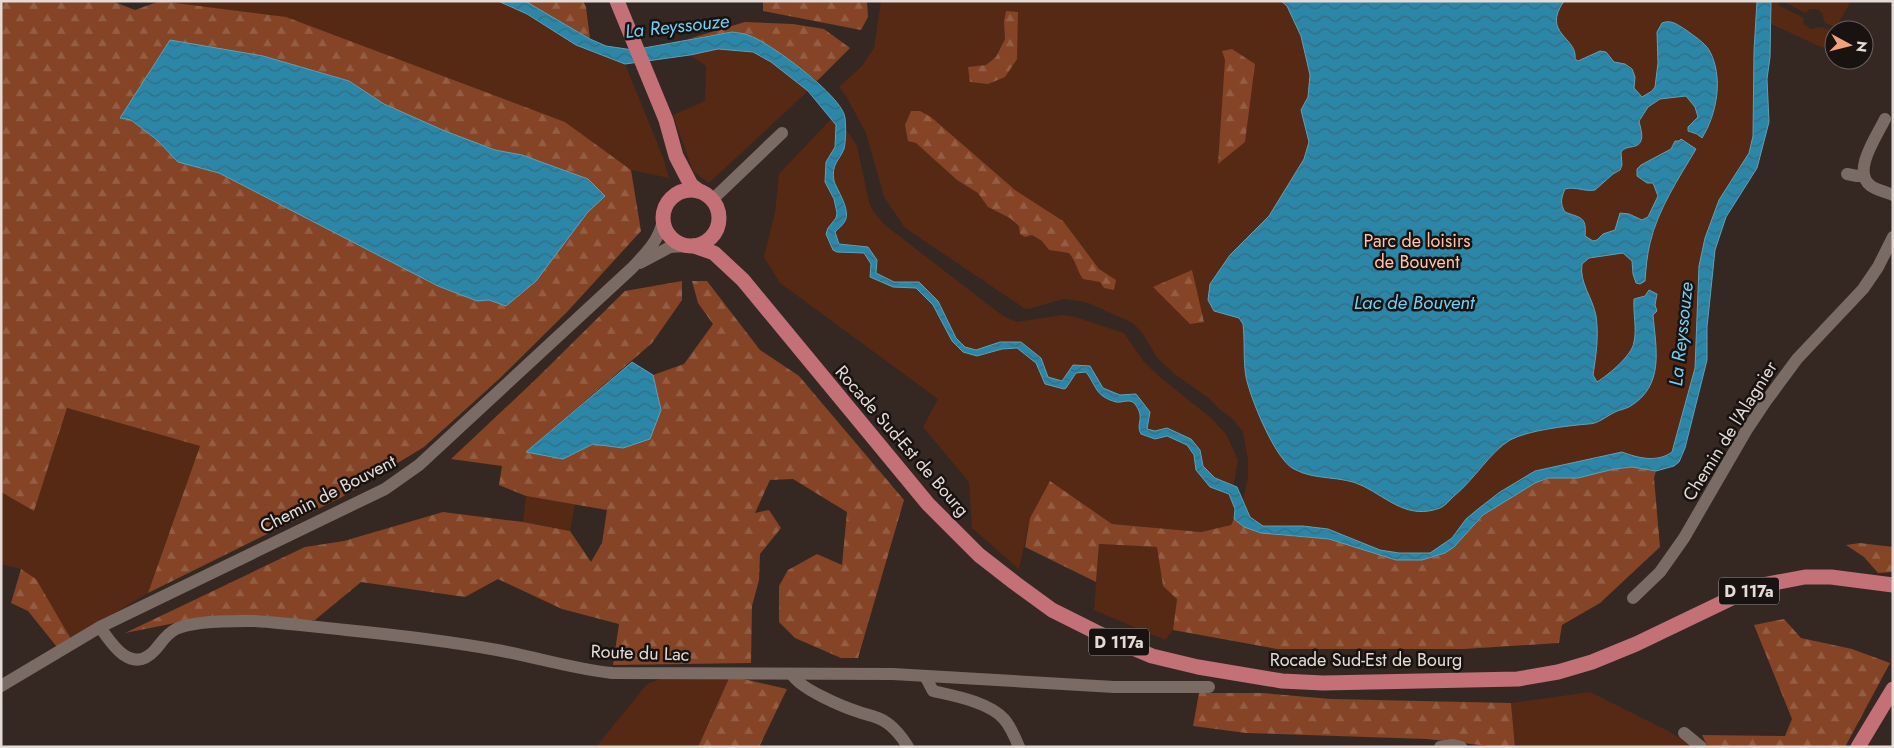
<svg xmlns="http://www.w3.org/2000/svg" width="1894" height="748" viewBox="0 0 1894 748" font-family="Jost,sans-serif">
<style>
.green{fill:#552913}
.forest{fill:url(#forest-firs);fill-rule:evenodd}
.water{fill:url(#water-waves);stroke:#62a0b5}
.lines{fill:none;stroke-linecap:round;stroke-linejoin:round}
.minor{stroke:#7a6b65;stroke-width:12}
.major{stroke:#c37077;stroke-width:15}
.labels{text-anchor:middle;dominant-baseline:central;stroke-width:5;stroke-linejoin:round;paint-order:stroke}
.shield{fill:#181210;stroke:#a79f9b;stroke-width:1}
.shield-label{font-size:16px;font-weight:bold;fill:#e4dbd7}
.park-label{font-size:18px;fill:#ffc4aa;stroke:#181210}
.street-label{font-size:18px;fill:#e4dbd7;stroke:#181210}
.water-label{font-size:19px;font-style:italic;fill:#73cef4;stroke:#181210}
</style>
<defs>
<pattern id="forest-firs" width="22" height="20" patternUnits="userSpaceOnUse" patternTransform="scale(1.25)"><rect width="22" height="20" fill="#844425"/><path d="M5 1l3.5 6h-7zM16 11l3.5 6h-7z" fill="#955e44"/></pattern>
<pattern id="water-waves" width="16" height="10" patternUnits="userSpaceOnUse" patternTransform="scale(1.25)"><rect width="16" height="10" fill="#2b86a7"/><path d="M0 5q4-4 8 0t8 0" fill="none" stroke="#346e83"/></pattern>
</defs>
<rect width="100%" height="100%" fill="#352822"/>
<g class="green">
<polygon points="160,1 498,1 527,14 576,45 625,64 663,157 669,178 631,170 565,122 286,18"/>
<path d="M881 1H1757L1754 51 1753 136 1749 153 1719 200 1705 238 1699 266 1695 368 1672 452C1657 463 1638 458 1622 452L1535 471 1466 519 1452 538 1430 553H1399L1380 550 1328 529 1303 526H1263L1250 517 1243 499 1248 478V460L1243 432 1232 418 1219 409 1210 399 1176 375 1158 359 1143 334 1133 323 1088 303 1080 301 1063 299 1029 309 1024 308 905 228 884 197 866 133 846 96 839 87 861 67 874 48Z"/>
<polygon points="1771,1 1779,1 1778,5 1804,18 1803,24 1811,29 1822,27 1833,32 1823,48 1771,24"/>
<polygon points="1783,1 1851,1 1836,27 1825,23 1822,13 1818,9 1810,9 1805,13"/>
<polygon points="718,49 753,52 771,62 808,91 709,183 693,171 673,115 705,101 706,66 690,55"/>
<polygon points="833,117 850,135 857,146 869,202 873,211 885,225 1003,316 1016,322 1063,315 1075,317 1124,333 1144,362 1161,378 1211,418 1226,434 1238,460 1233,489 1234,519 1231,525 1201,532 1112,524 1050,481 1030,518 1019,569 972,528 969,482 923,427 938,399 780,283 764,257 775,212 779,174"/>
<polygon points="66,408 200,446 148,593 71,639 36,579 21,569 1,564 1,492 34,510"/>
<polygon points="526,496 575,504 570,531 523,522"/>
<polygon points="1099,544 1158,547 1163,586 1177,598 1173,630 1165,640 1094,610"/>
<polygon points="730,676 698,747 596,747 647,684 665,677"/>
<polygon points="1590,692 1670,732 1693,747 1515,747 1511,703"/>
</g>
<g class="forest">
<path d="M1 1H112L135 10 160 1 286 17 565 122 631 170 641 231 567 312 499 379 424 447 342 497 148 593 200 446 67 408 34 511 1 492ZM170 41 263 56 349 81 384 104 445 131 495 150 522 155 588 179 604 196 587 213 506 306 489 300 477 301 219 173 178 162 157 140 131 120 120 118Z"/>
<polygon points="525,1 583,1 586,7 590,39"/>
<polygon points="763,1 867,1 868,17 861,30 763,11"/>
<polygon points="1006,11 1018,12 1017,59 1005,77 988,84 970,82 968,67 986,65 996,57 1005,39 1004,21"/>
<polygon points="745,22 793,24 824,29 850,48 817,81 784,56 732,32 688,39"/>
<polygon points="1232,49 1255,64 1245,142 1218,164 1225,60 1222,51"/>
<path d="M911 111H920L931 117 1015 190 1063 221 1099 269 1116 280 1114 290 1104 288 1100 282 1083 279C1077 271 1076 261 1069 253L1049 250 1042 241 1032 235 1025 237 1020 234 1019 226 1010 218 988 207 978 193 957 180 916 143 908 141 905 125Z"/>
<polygon points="1192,270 1204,322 1190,324 1153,287"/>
<polygon points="682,281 682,300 652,343 526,452 563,459 593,444 623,448 661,410 653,375 684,364 713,324 698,303 692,281 707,281 760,350 799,376 904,500 858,658 841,658 795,638 779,622 779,586 788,570 817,554 842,565 847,512 793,479 770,480 755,513 769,510 781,528 760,554 759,580 752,606 751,663 613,665 619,624 562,609 498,579 465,597 361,582 315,620 195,619 125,633 305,547 344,541 443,512 523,522 570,531 591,562 602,543 607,510 526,496 499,485 502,466 451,459 535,380 625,291"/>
<polygon points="1632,467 1656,471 1654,478 1660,547 1600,603 1562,625 1559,643 1464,649 1277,649 1173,630 1177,599 1163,586 1157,547 1099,544 1096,582 1025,547 1030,518 1050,481 1112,524 1201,532 1231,525 1234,519 1244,527 1278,535 1329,539 1396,560 1422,560 1445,553 1454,547 1483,515 1535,483 1549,478 1578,478 1614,469"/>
<polygon points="1860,543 1893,547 1893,572 1878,573 1864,557 1846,545"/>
<polygon points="21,569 36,579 71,639 57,647 28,611 11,603"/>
<polygon points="1784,619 1801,638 1852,649 1890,663 1845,747 1708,747 1702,735 1785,736 1792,719 1754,625"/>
<polygon points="730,676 787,689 759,747 698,747"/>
<polygon points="1199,693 1262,693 1331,699 1511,703 1515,747 1497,747 1427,739 1246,733 1193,726"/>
</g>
<g class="water">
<path d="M498 1H525L590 39 606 46 633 50 732 32C737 33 743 33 748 35 768 41 844 97 845 118 846 126 846 141 844 149 839 161 831 164 834 181 837 190 851 210 845 221 843 225 838 229 835 232L839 244 868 247 877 260 876 273 894 282H919L938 301 956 338 965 347 976 350 1000 342H1021L1041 358 1048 377 1062 381 1073 365 1090 366 1103 388 1120 395 1136 394 1150 412 1147 429 1155 431 1167 428 1191 439 1200 450 1203 466 1215 478 1237 487 1250 517 1263 526H1303L1328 529 1380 550 1399 553H1430L1452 538 1466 519 1478 509 1500 492 1535 471 1622 452C1638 458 1657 463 1672 452L1695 368 1699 266 1705 238 1719 200 1749 153 1753 136 1754 51 1757 1H1771L1770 57 1767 79 1769 122 1757 168 1726 217 1715 250 1707 327V360L1685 448 1679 462 1674 466 1656 471 1632 467 1614 469 1578 478H1548L1535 483 1483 515 1454 547 1445 553 1422 560H1396L1329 539 1261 533 1244 527 1234 519 1235 509 1229 494 1210 487 1196 470 1194 455 1187 445 1167 436 1155 439 1141 434C1135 423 1146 419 1135 404 1130 398 1123 403 1116 402 1095 396 1097 387 1086 372L1076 373 1066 388 1064 389 1045 384 1036 363 1017 348 1002 349 977 356 963 352 952 341 933 305 916 288 893 287 870 277 871 264 864 253 837 252 833 250 826 234 828 228 836 218 837 213 834 199 825 182 826 162 835 147 836 125 808 91 771 62 753 52 718 49 690 55 625 64 576 45 527 14Z"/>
<path d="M1281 1H1564C1541 34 1578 37 1575 59L1578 61 1600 51 1606 52 1614 62 1625 64 1632 69 1635 77 1634 88 1642 97 1652 91 1655 87 1658 63 1657 32 1662 23C1671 19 1678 25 1686 30 1694 36 1704 42 1709 50 1724 76 1717 114 1702 138L1697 134 1688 131V127L1698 117 1695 107 1686 96 1660 99 1648 107 1639 121C1641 131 1647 145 1631 147 1626 148 1625 148 1621 152L1622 165 1620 170 1613 174 1595 190C1585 192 1575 186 1565 189 1561 198 1560 204 1565 212 1580 218 1587 216 1585 236L1593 241 1597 240 1603 234 1615 230 1620 213 1629 214 1642 220 1648 217 1658 196 1653 183H1647L1637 176V169L1641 165 1671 149 1675 141H1679L1681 139 1696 149C1679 178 1658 209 1650 243 1647 255 1646 268 1645 281L1640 284 1636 283 1633 274 1632 261 1623 253 1589 258 1582 264C1579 283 1593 298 1596 316 1599 336 1596 356 1593 375L1597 382C1608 375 1632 356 1634 342 1637 329 1633 313 1634 299L1645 296 1649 290 1657 294 1655 305 1657 311 1653 315C1656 349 1665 386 1629 407 1625 409 1619 410 1615 412 1605 417 1598 424 1588 424 1566 426 1529 430 1510 440 1490 452 1474 480 1454 496 1450 500 1445 506 1440 508 1408 520 1389 499 1363 486 1342 475 1315 481 1294 469 1275 460 1250 397 1246 377 1243 359 1245 341 1243 324L1239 318 1214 311 1208 300 1210 284 1230 255 1269 216 1304 159 1309 142 1301 110 1308 97 1310 75 1301 36 1287 6Z"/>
<polygon points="170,40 263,56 349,81 384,104 445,131 495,150 522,155 588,179 605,196 587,213 536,281 506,306 489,300 477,301 438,286 219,173 178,162 157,140 131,120 120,118"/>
<polygon points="632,362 653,375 661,410 650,439 623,448 593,444 563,459 526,452"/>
</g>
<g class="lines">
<g class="minor">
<path d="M1885 119C1877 136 1851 172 1871 186 1877 190 1886 192 1893 195"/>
<polyline points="1847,174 1857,176 1863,176"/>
<polyline points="712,200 782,133"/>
<polyline points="640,263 670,247 685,246"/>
<polyline points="1633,598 1660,572 1684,538 1746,431 1766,401 1797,359 1863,289 1878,267 1893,237"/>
<path d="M100 627C112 645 132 675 155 650 162 642 166 634 176 629 194 620 236 621 255 621 286 623 316 627 346 630 397 635 447 641 497 650 536 657 573 669 612 673L893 674 1114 687H1209"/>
<path d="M792 674C798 688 843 707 859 712 866 715 877 716 884 721 893 726 903 738 908 747"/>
<path d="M925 676 933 691C955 696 989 702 1004 719 1011 727 1015 737 1019 747"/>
<path d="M1 686 100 627 385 489 419 465 632 268C646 253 659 241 663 220"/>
<polyline points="1684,733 1701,747"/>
<polyline points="1440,747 1453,745 1461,747"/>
</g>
<g class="major">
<polyline points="617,1 666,120 676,156 691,185 699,191"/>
<circle cx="691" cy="218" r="28"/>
<polyline points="694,246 714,253 743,280 928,504 979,555 1015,583 1052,610 1100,634 1152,656 1198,667 1282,681 1323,683 1518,679 1558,672 1592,662 1636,644 1734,597 1762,585 1805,577 1831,577 1893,585"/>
<polyline points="1858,747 1893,689"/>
</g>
</g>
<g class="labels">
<g class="shield">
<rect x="1719" y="577.5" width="60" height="27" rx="4"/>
<rect x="1089" y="628.5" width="60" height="27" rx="4"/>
</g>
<g class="shield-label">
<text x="1749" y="591">D 117a</text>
<text x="1119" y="642">D 117a</text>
</g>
<g class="park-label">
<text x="1417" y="241">Parc de loisirs<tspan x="1417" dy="21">de Bouvent</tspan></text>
</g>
<g class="street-label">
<text transform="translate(1730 431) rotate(-58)">Chemin de l'Alagnier</text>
<text transform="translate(902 441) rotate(49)">Rocade Sud-Est de Bourg</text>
<text transform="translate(328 494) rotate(-27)">Chemin de Bouvent</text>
<text transform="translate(640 653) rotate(2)">Route du Lac</text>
<text x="1366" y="660">Rocade Sud-Est de Bourg</text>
</g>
<g class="water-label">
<text transform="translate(677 26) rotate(-6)">La Reyssouze</text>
<text x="1414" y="302">Lac de Bouvent</text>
<text transform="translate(1681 334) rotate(-84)">La Reyssouze</text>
</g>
</g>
<rect width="1894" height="748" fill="none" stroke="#e4dbd7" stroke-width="5"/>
<g transform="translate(1849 45) rotate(97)"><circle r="24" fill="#181210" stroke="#6a6260"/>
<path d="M0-4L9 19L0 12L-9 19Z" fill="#f2a17e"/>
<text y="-8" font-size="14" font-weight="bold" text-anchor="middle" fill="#e4dbd7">N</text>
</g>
</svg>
